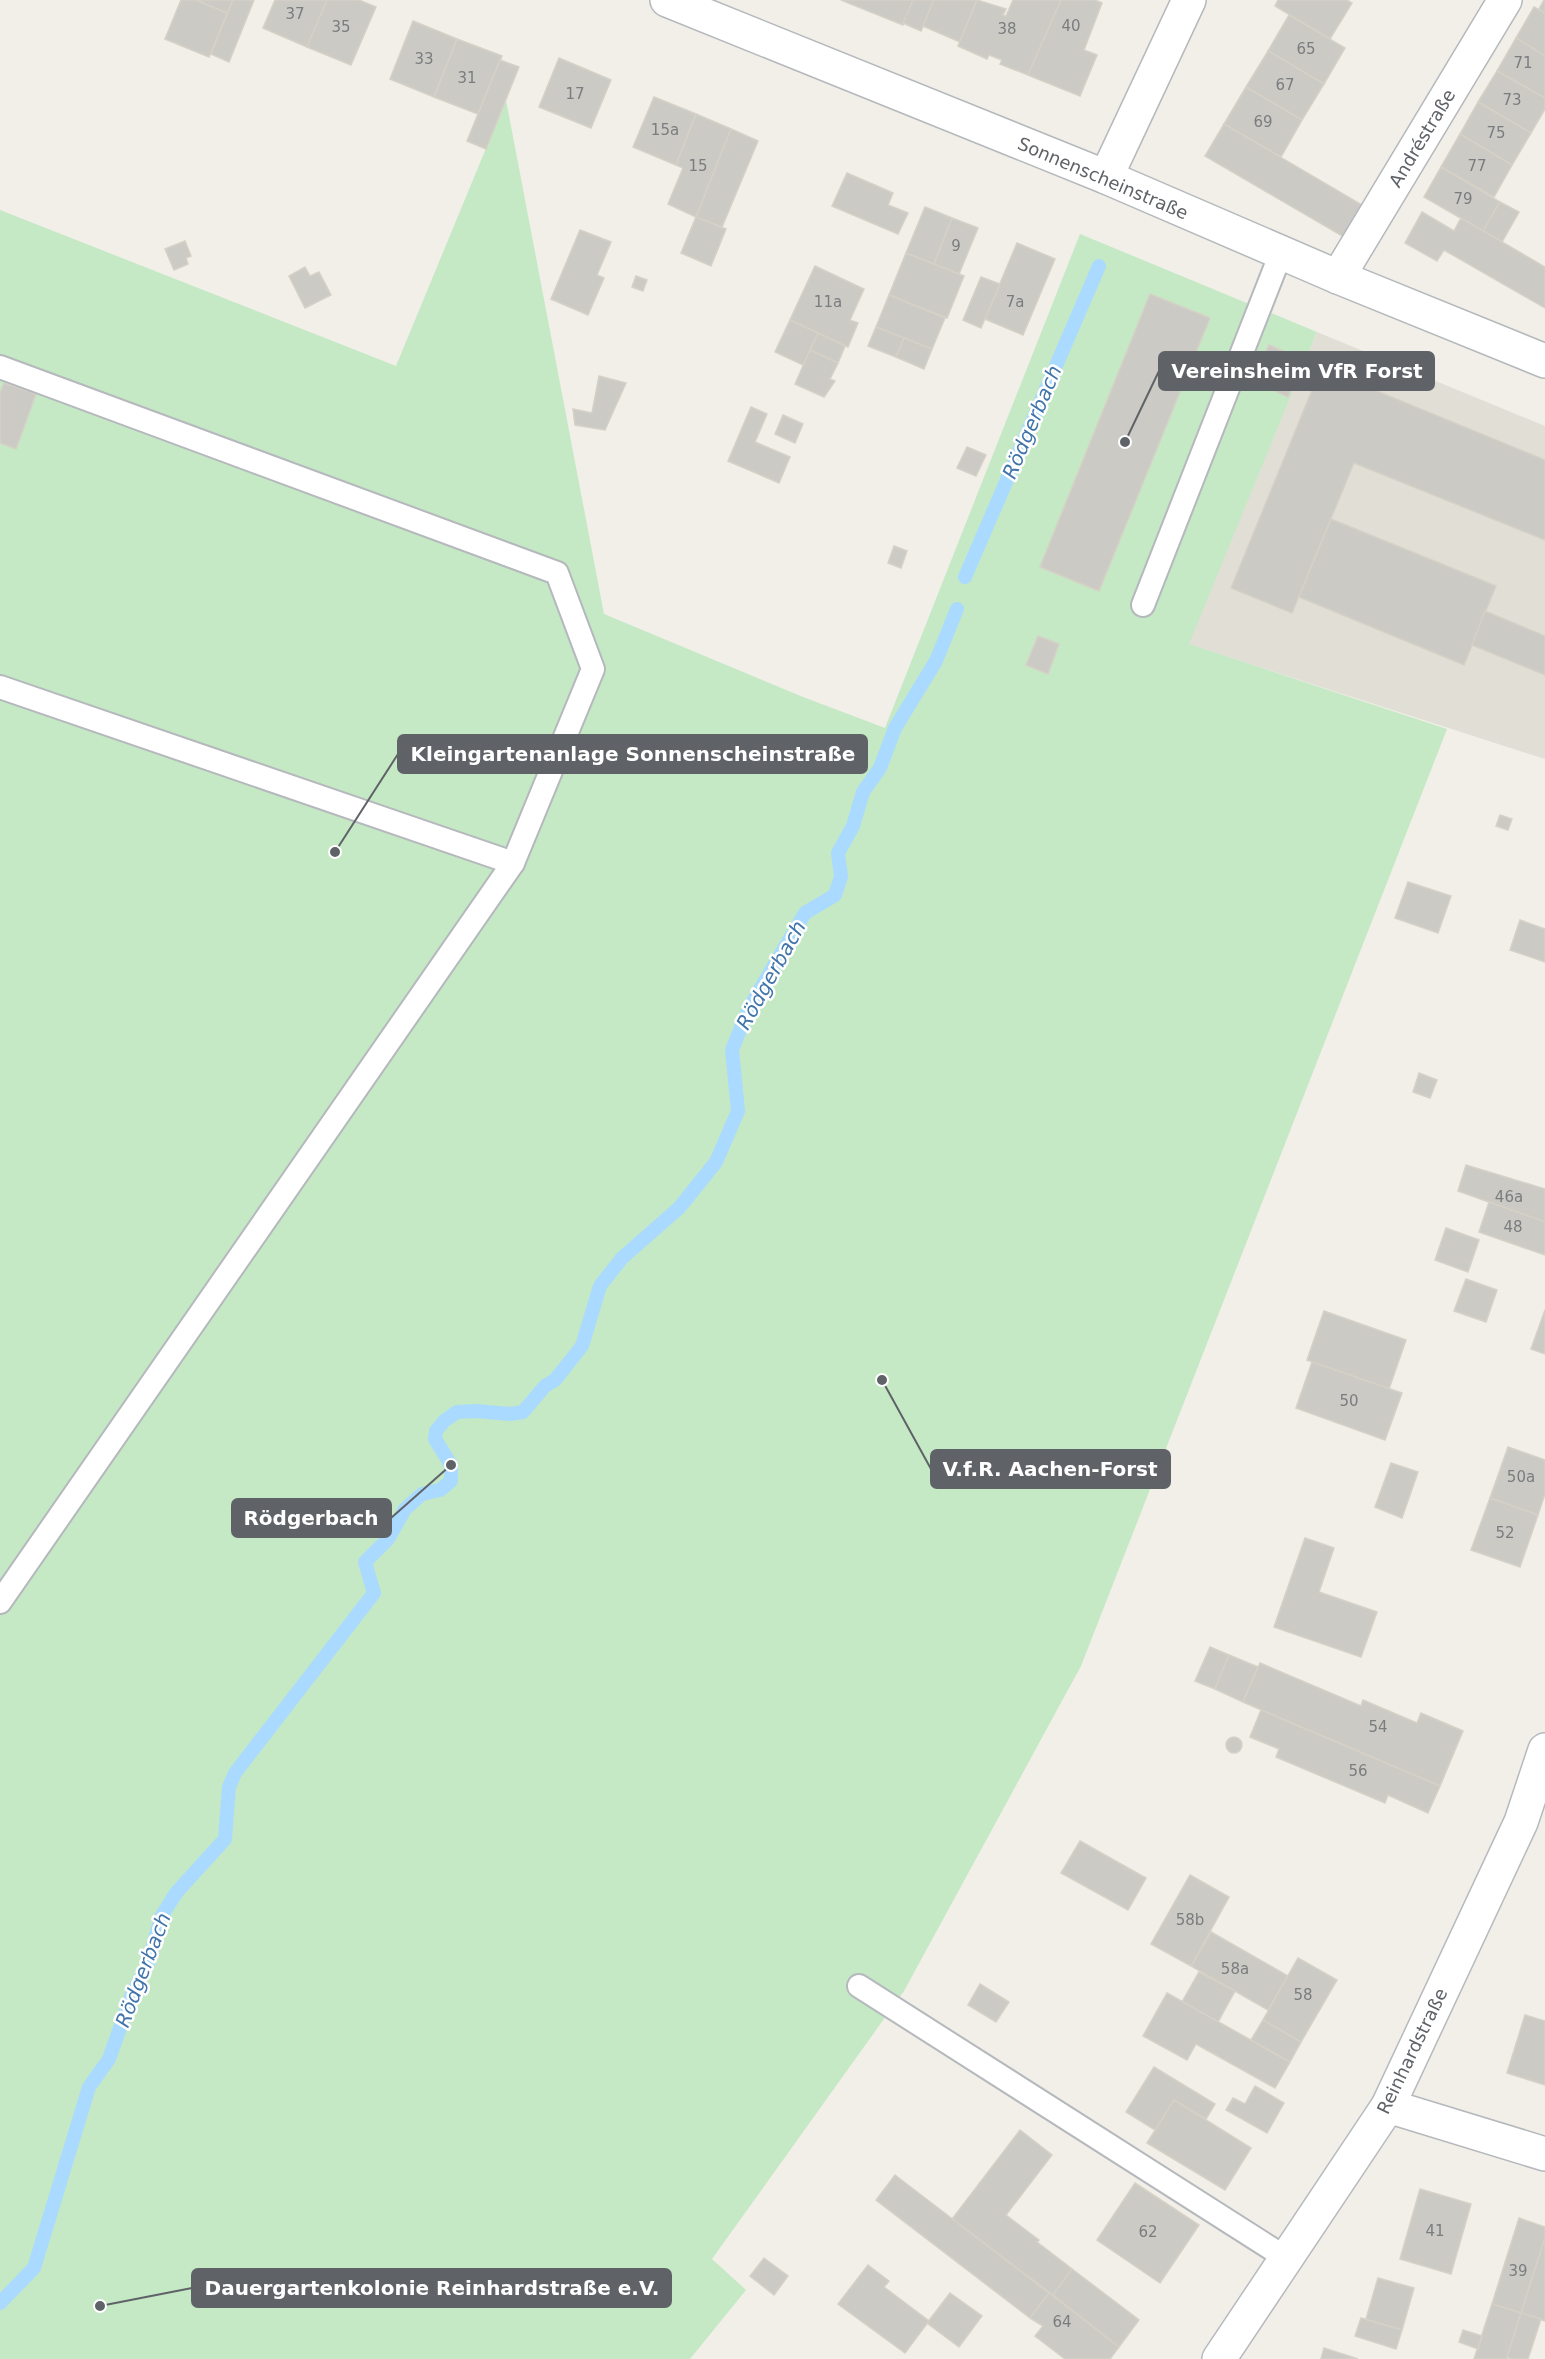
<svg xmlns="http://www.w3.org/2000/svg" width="1545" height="2359" viewBox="0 0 1545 2359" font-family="'DejaVu Sans',sans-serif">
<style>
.education{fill:#e1ded6}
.green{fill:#c5e8c5}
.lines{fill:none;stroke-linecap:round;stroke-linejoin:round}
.stream{stroke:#aadaff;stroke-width:14}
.building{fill:#cccac5;stroke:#d6d1c6;stroke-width:1.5}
.lane-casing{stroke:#b5b8bc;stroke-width:26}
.street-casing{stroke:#b5b8bc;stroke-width:36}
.secondary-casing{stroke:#b6babf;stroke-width:36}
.lane{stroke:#fff;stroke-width:22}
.street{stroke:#fff;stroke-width:33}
.secondary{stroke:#fff;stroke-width:33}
.labels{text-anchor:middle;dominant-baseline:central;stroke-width:5;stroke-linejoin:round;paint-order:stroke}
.number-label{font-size:15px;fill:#7a7d7f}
.street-label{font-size:18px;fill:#5f6368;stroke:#fff}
.water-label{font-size:20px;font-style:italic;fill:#4174aa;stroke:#fff}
.leader{fill:none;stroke:#5f6368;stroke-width:2}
.callout-dot{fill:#5f6368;stroke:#fff;stroke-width:2}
.callout{fill:#5f6368;stroke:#5f6368;stroke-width:2}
.callout-label{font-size:20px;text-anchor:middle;font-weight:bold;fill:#fff}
</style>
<rect width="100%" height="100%" fill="#f1efe8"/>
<polygon class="education" points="1317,332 1545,426 1545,759 1188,644"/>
<polygon class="green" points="506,100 604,614 803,697 885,728 1080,234 1317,332 1189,644 1447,729 1081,1666 904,1991 712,2259 746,2290 690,2359 0,2359 0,210 396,366"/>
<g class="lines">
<g class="stream">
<polyline points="965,577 1099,266"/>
<polyline points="0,2303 34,2268 89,2087 109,2059 132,1994 148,1964 161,1917 176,1893 225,1839 229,1787 235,1773 374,1593 365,1562 388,1539 405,1509 422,1494 440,1490 451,1481 451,1465 435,1439 436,1431 444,1421 457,1412 476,1411 510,1414 523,1412 545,1386 555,1380 582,1346 600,1286 622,1258 679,1208 716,1162 738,1111 732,1050 748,1010 805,913 835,895 841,877 838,853 853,826 863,792 880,768 895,728 936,661 957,609"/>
</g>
</g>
<g class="building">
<polygon points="181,0 196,0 227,13 209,57 165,39"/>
<polygon points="196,0 233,0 227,13"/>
<polygon points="233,0 254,0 229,62 211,54"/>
<polygon points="275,0 327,0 307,47 263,28"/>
<polygon points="327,0 359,0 376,7 351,65 307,47"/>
<polygon points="841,0 913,0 903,25"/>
<polygon points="913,0 934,0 921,31 903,23"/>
<polygon points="934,0 977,0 960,42 923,26"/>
<polygon points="977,0 1006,9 1003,15 1006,16 1013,0 1061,0 1028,75 1000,64 1002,60 989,55 987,59 958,46"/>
<polygon points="1061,0 1095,0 1102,3 1084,50 1097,55 1080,96 1028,75"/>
<polygon points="1278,0 1347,0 1352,3 1330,39 1275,6"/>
<polygon points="1544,0 1545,0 1545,13 1539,9"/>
<polygon points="1534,7 1545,13 1545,56 1516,38"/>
<polygon points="1289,15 1345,48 1324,84 1268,51"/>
<polygon points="413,21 457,39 434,97 390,79"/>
<polygon points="1516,38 1545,56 1545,98 1497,71"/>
<polygon points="457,39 502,56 478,114 434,97"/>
<polygon points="1268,51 1324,84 1302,120 1246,87"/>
<polygon points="559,58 611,80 591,128 539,107"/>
<polygon points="500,60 519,67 486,149 467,141"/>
<polygon points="1497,71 1545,98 1545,109 1531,133 1478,102"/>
<polygon points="1246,87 1302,120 1281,157 1224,124"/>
<polygon points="654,97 696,114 676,165 633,147"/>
<polygon points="1478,102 1531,133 1512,165 1460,134"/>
<polygon points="696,114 731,129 696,217 668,204 683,168 676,165"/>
<polygon points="1224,124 1362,205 1344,237 1205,156"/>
<polygon points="731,129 758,141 722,227 696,217"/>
<polygon points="1460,134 1512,165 1494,197 1441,167"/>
<polygon points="1441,167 1500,202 1483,231 1424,197"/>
<polygon points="847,173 893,193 888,205 908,213 898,234 832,206"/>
<polygon points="1500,202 1519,212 1502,242 1483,231"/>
<polygon points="925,207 952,218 934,264 906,253"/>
<polygon points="1422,212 1454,231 1461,218 1545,267 1545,308 1444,250 1437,261 1405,243"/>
<polygon points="696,217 726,229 711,266 681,253"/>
<polygon points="952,218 978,228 959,274 934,264"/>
<polygon points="580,230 611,242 597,275 604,278 588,315 551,299"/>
<polygon points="185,241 191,256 186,258 188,264 174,270 165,249"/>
<polygon points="1017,243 1055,259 1023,335 985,319"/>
<polygon points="906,253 964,276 947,318 889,295"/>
<polygon points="815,266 864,289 850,320 858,323 848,347 790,320"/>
<polygon points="305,267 310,276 319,272 331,295 305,308 289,276"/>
<polygon points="636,276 647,280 643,291 632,287"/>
<polygon points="981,277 1000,284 981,328 963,320"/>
<polygon points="1150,294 1210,318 1099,591 1040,567"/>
<polygon points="889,295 945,318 932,349 876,327"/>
<polygon points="790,320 818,333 803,365 775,352"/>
<polygon points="876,327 904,338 896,357 868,346"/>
<polygon points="818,333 845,346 838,363 810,350"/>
<polygon points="904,338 932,349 924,369 896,357"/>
<polygon points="1269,345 1304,360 1288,397 1253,381"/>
<polygon points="810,350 838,363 830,379 835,381 824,397 795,384"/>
<polygon points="1321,368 1545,460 1545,540 1354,463 1292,613 1231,588"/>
<polygon points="599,376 626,383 605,430 575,425 573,409 592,413"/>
<polygon points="4,383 36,394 16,449 0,443 0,393"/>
<polygon points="751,407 767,414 755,442 790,457 779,483 728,461"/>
<polygon points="783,415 803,424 795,443 775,434"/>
<polygon points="967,447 986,455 976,476 957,468"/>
<polygon points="1331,519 1496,586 1464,665 1299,597"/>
<polygon points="894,546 907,551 901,568 888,563"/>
<polygon points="1485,611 1545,636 1545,675 1472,645"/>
<polygon points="1038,636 1059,644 1048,674 1026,665"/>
<polygon points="1500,815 1512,819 1508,830 1496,826"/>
<polygon points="1408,882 1451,896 1438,933 1395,918"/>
<polygon points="1520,920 1545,929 1545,962 1510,950"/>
<polygon points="1419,1073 1437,1080 1430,1098 1413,1092"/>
<polygon points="1466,1165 1545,1189 1545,1222 1458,1191"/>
<polygon points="1489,1202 1545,1222 1545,1255 1479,1232"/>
<polygon points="1446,1228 1479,1240 1468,1272 1435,1260"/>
<polygon points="1466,1279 1497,1290 1486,1322 1454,1311"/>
<polygon points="1545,1310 1545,1354 1531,1349"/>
<polygon points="1324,1311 1406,1340 1389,1389 1307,1360"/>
<polygon points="1312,1362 1402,1393 1385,1440 1296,1408"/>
<polygon points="1508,1447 1545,1460 1545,1494 1538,1515 1490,1498"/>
<polygon points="1391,1463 1418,1472 1402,1518 1375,1507"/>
<polygon points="1490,1498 1538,1515 1520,1567 1471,1550"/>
<polygon points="1305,1538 1334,1548 1319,1592 1377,1612 1361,1657 1274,1627"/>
<polygon points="1210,1647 1229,1655 1215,1689 1195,1681"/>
<polygon points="1229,1655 1258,1667 1243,1702 1215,1689"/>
<polygon points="1260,1663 1361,1706 1363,1700 1417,1723 1421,1713 1463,1731 1440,1786 1243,1702"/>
<polygon points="1261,1710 1440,1786 1428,1813 1388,1795 1385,1803 1276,1757 1279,1749 1250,1737"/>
<circle cx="1234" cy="1745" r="8"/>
<polygon points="1080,1841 1146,1878 1128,1910 1061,1873"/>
<polygon points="1190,1875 1229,1897 1191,1966 1151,1944"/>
<polygon points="1211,1932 1288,1976 1268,2010 1191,1966"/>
<polygon points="1298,1958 1337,1980 1301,2042 1263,2020"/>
<polygon points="1199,1972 1235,1991 1218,2022 1182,2002"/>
<polygon points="980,1984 1009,2002 996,2022 968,2005"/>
<polygon points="1167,1993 1290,2062 1275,2088 1196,2044 1187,2060 1143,2036"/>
<polygon points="1525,2015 1545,2021 1545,2085 1507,2073"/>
<polygon points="1263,2020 1301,2042 1290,2062 1251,2040"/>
<polygon points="1154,2067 1215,2104 1206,2119 1174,2100 1155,2130 1126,2112"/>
<polygon points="1255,2086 1284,2103 1267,2133 1226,2110 1233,2098 1245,2104"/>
<polygon points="1174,2100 1251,2148 1225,2190 1147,2143"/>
<polygon points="1020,2130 1052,2155 1006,2215 1039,2240 1037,2242 1072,2269 1053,2295 952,2219"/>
<polygon points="895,2175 1049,2293 1030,2318 876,2200"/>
<polygon points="1135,2183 1199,2225 1160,2283 1097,2240"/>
<polygon points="1420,2189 1471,2204 1451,2274 1400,2259"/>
<polygon points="1519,2218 1545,2227 1545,2238 1521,2313 1492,2304"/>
<polygon points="1545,2238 1545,2321 1521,2313"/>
<polygon points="764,2258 788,2276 774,2295 750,2276"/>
<polygon points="868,2265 889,2281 884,2287 929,2321 905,2353 838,2304"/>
<polygon points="1072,2269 1139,2320 1119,2347 1053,2295"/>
<polygon points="1378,2278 1414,2288 1402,2330 1366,2319"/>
<polygon points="950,2293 982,2316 959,2347 927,2323"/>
<polygon points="1049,2293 1119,2347 1110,2359 1065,2359 1035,2336 1043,2326 1030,2318"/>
<polygon points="1492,2304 1521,2313 1507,2359 1474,2359"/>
<polygon points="1521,2313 1541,2319 1528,2359 1512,2359 1507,2357"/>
<polygon points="1361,2318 1402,2330 1396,2349 1355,2336"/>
<polygon points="1463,2330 1482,2336 1478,2349 1459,2342"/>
<polygon points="1324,2348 1358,2359 1321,2359"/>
</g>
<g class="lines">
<defs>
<g id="lane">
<polyline points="0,367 557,573 593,669 513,863 0,1602"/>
<polyline points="1143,605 1281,253"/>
<polyline points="0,687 513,863"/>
<polyline points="859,1986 1286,2258"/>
</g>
<g id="street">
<polyline points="667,0 1106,177 1338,277 1545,361"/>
<polyline points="1106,177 1189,0"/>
<polyline points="1338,277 1505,0"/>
<polyline points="1388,2106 1545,2154"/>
</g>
<polyline id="secondary" points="1219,2359 1388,2106 1521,1822 1545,1750"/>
</defs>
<use href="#lane" class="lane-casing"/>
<use href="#street" class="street-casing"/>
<use href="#secondary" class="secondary-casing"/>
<use href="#lane" class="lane"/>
<use href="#street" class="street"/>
<use href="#secondary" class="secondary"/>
</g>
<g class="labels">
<g class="number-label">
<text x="295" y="14">37</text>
<text x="1071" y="26">40</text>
<text x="341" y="27">35</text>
<text x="1007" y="29">38</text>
<text x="1306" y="49">65</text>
<text x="424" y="59">33</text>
<text x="1523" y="63">71</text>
<text x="467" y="78">31</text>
<text x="1285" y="85">67</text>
<text x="575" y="94">17</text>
<text x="1512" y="100">73</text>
<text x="1263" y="122">69</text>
<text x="665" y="130">15a</text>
<text x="1496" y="133">75</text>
<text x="698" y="166">15</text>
<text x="1477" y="166">77</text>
<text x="1463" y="199">79</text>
<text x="956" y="246">9</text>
<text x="828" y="302">11a</text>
<text x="1015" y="302">7a</text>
<text x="1509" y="1197">46a</text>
<text x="1513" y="1227">48</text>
<text x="1349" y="1401">50</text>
<text x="1521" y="1477">50a</text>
<text x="1505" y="1533">52</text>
<text x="1378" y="1727">54</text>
<text x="1358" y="1771">56</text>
<text x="1190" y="1920">58b</text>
<text x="1235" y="1969">58a</text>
<text x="1303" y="1995">58</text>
<text x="1435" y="2231">41</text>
<text x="1148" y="2232">62</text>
<text x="1518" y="2271">39</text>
<text x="1062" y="2322">64</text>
</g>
<g class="street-label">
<text transform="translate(1422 138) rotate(-59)">Andréstraße</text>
<text transform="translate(1103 178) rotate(23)">Sonnenscheinstraße</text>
<text transform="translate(1412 2051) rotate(-64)">Reinhardstraße</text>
</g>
<g class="water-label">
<text transform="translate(1032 422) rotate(-67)">Rödgerbach</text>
<text transform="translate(771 975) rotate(-61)">Rödgerbach</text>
<text transform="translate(143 1970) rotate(-69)">Rödgerbach</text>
</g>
</g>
<path class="leader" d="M1125 442L1159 371M335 852L398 754M882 1380L931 1469M451 1465L391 1518M100 2306L192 2288"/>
<g class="callout-dot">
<circle cx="1125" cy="442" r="6"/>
<circle cx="335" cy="852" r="6"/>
<circle cx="882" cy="1380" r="6"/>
<circle cx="451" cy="1465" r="6"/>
<circle cx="100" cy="2306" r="6"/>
</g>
<g class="callout">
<rect x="1159" y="352" width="275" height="38" rx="6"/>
<rect x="398" y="735" width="469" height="38" rx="6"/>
<rect x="931" y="1450" width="239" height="38" rx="6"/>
<rect x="232" y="1499" width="159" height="38" rx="6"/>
<rect x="192" y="2269" width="479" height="38" rx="6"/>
</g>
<g class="callout-label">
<text x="1297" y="378">Vereinsheim VfR Forst</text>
<text x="633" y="761">Kleingartenanlage Sonnenscheinstraße</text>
<text x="1050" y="1476">V.f.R. Aachen-Forst</text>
<text x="311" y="1525">Rödgerbach</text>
<text x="432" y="2295">Dauergartenkolonie Reinhardstraße e.V.</text>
</g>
</svg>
